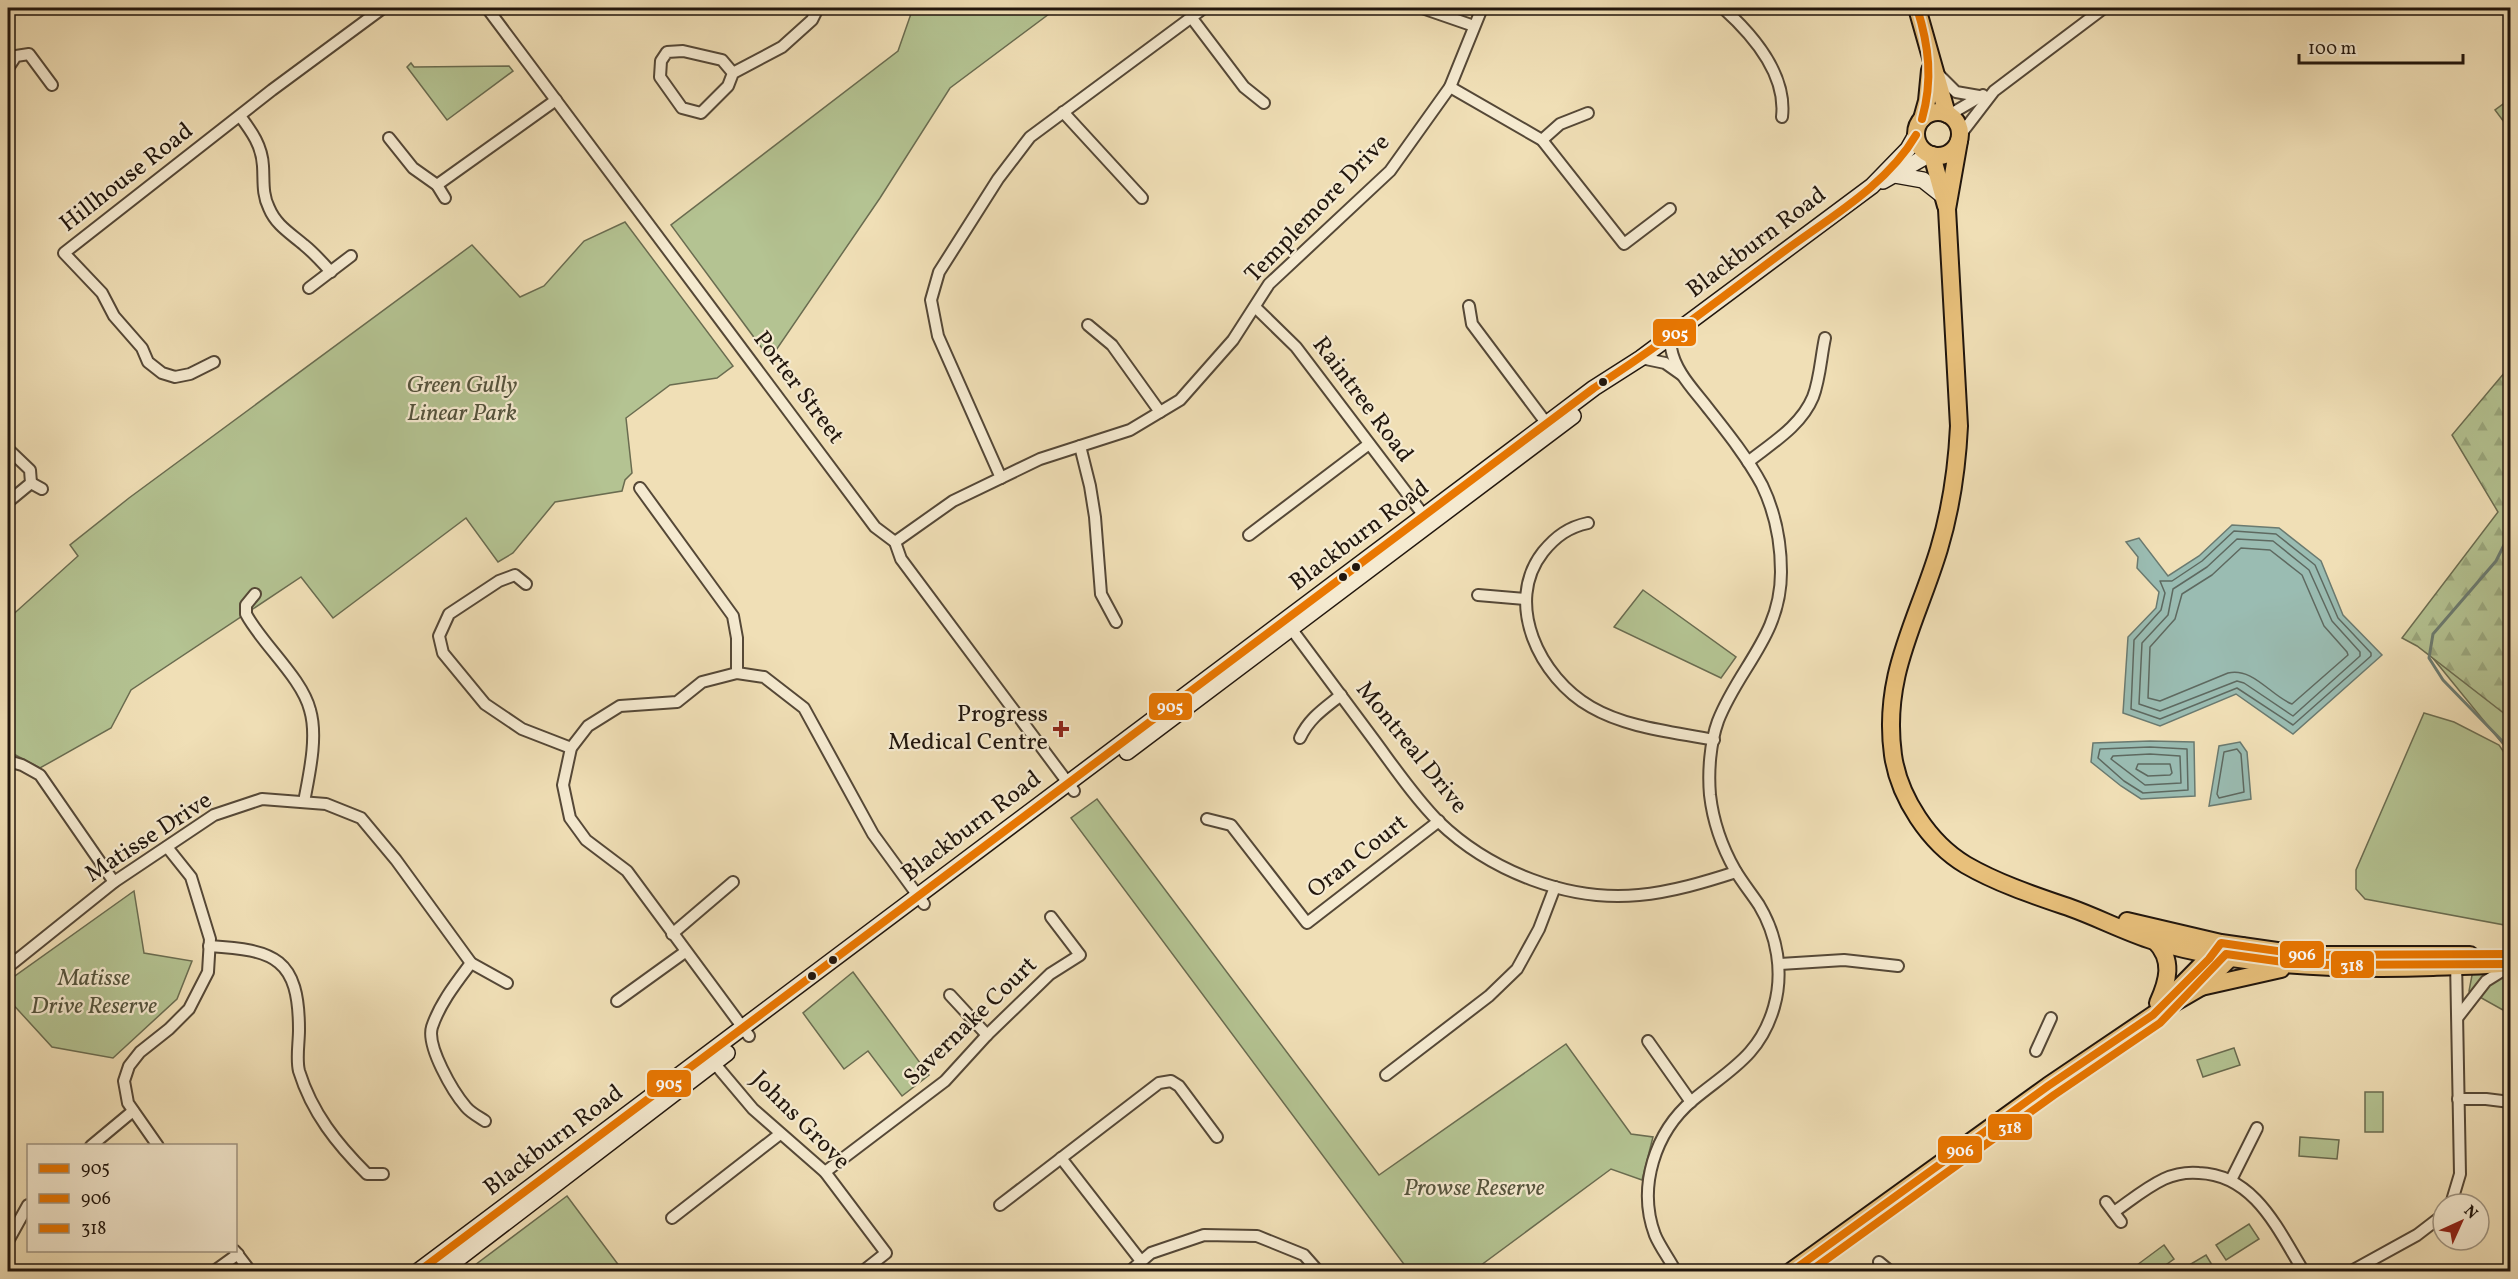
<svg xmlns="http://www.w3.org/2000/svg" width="2518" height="1279" viewBox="0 0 2518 1279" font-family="Vollkorn,serif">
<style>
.green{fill:#b4c392;stroke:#6a6c50;stroke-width:1.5}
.forest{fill:url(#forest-firs);stroke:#6a6c50;stroke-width:1.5}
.water{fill:#9abcb2;stroke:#6a7a70;stroke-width:1.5}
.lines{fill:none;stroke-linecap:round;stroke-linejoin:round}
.shore{stroke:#5e6960;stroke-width:1.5}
.stream{stroke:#6a7a70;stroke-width:3}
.minor-casing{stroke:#554837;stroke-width:14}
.secondary-casing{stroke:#21160d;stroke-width:18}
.primary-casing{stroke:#21160d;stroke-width:20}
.minor{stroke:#f5ead0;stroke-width:10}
.secondary{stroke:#f5ead0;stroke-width:15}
.primary{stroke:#e8c07b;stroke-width:16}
.bus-1-casing{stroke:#f5ead0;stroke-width:12}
.bus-2-casing{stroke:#f5ead0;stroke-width:12}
.bus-3-casing{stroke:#f5ead0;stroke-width:12}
.bus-1{stroke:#e97701;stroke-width:8}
.bus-2{stroke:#e97701;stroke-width:8}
.bus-3{stroke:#e97701;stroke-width:8}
.bus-dot{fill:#21160d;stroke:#f5ead0;stroke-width:2}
.poi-dot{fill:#8f2418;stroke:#f5ead0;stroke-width:2}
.labels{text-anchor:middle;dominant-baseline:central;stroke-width:4.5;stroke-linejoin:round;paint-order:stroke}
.street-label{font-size:24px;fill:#21160d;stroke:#f5ead0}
.park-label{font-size:24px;font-style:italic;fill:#54533c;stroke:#f5ead0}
.poi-label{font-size:24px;fill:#21160d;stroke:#f5ead0;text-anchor:end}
.line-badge{stroke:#f5ead0;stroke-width:2}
.badge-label{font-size:16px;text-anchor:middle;font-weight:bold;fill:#fff}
</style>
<defs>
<pattern id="forest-firs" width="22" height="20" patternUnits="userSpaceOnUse" patternTransform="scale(1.5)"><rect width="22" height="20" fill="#b4c392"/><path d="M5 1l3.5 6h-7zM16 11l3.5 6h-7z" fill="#9aa77d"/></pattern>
</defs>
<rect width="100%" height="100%" fill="#f0dfb6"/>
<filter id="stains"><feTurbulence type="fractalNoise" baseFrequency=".00333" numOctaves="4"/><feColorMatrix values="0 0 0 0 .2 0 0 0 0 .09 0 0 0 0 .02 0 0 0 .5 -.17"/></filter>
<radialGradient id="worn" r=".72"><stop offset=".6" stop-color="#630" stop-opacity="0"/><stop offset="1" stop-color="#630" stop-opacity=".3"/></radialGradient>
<g class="green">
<polygon points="913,8 1057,8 950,88 880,198 770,359 671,225 898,51"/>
<polygon points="411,63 414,67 509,66 513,71 447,120 407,67"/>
<polygon points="2510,99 2510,130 2495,110"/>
<polygon points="625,222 733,366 717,378 670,385 626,418 632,473 625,480 622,491 555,502 513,553 498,562 466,518 333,618 301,577 131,690 111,728 40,768 8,751 8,619 78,556 70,545 129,498 472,245 520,297 544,286 584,241"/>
<polygon points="2510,539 2510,753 2432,657 2439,636"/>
<polygon points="1643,590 1736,657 1721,678 1614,627"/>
<polygon points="2424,713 2454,722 2499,745 2510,761 2510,926 2365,899 2356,889 2356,870"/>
<polygon points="1097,799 1379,1175 1566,1044 1631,1134 1653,1137 1642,1180 1611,1169 1473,1271 1409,1271 1071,818"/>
<polygon points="134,891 144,953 192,961 177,999 113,1058 52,1047 8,999 8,981"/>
<polygon points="2510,966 2510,1014 2469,991 2473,970"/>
<polygon points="853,972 929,1075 902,1096 868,1051 844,1069 803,1013"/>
<polygon points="2234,1048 2240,1065 2203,1077 2197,1060"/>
<rect x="2365" y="1092" width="18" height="40"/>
<polygon points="2300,1137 2339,1140 2337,1159 2299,1156"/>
<polygon points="567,1196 623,1271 467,1271"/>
<polygon points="2249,1224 2259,1239 2226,1260 2216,1245"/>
<polygon points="2164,1245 2174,1259 2157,1271 2136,1271 2133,1268"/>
<polygon points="2206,1255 2215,1270 2213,1271 2179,1271"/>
</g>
<polygon class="forest" points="2510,366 2510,718 2417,646 2402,638 2498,512 2452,435"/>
<g class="water">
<polygon points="2232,525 2279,528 2321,561 2343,615 2382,655 2293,734 2236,694 2160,726 2123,713 2128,637 2156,608 2159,592 2137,568 2138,557 2126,542 2139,538 2168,576 2199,556"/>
<polygon points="2150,741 2194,742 2195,796 2141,799 2121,786 2091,762 2093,743"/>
<polygon points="2240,742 2247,752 2251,799 2209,806 2219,746"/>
</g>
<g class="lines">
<g class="shore">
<polygon points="2234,531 2276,534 2315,565 2338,618 2371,653 2371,656 2293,725 2237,688 2160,719 2131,709 2134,640 2161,610 2165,593 2160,581 2172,581 2202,561"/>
<polygon points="2237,539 2273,541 2309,570 2332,621 2360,652 2360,656 2293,716 2244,683 2237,681 2160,711 2139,704 2142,643 2168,615 2173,589 2207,567"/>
<path d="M2241 548 2270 550 2302 575 2324 626 2347 652 2348 655 2292 704C2271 696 2253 667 2228 673L2160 701 2148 698 2150 647 2175 619 2182 594 2212 575Z"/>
<polygon points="2150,747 2187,749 2188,790 2143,793 2124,781 2098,758 2100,749"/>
<polygon points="2237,749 2241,754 2244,792 2219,798 2217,794 2224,752"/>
<polygon points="2150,754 2180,756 2181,783 2145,785 2111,759 2113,756"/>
<polygon points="2138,764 2170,764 2172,773 2170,775 2148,776 2136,769"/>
</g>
<g class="stream">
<polyline points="2510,447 2510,458"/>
<polyline points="2510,533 2496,561 2433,634 2429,658 2443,680 2510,749"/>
</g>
<defs>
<g id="minor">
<polyline points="487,8 875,527 895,542 901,559 1074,791"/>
<polyline points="1422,8 1474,26"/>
<path d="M1723 8C1753 35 1787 74 1782 117"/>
<polyline points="1191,17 1244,87 1264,103"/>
<polyline points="8,68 16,56 29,54 52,85"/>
<polyline points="733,73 722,60 683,51 667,52 661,61 660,77 682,108 701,113 728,86 733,73 782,47 812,20 818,8"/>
<polyline points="1939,75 1956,92 1979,96"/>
<polyline points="1450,87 1542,140 1624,244 1670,209"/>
<polyline points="1063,112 1142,198"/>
<polyline points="1949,115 1983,95"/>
<path d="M240 116C252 132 262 146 263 166 264 181 262 194 269 208 276 225 290 233 304 245 314 253 322 262 331 272"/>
<polyline points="1961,134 1994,91 2104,8"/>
<polyline points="389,138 413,168 437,185 445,198"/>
<polyline points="1542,140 1560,124 1588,113"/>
<polyline points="437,185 556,100"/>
<polyline points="309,288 351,256"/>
<polyline points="1469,306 1472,324 1547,424"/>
<polyline points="1255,307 1296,347 1428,521"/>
<polyline points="1088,325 1112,345 1160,412"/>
<path d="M1675 333C1672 338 1670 343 1671 348 1675 371 1693 389 1707 407 1726 431 1747 457 1762 485 1775 512 1781 541 1781 572 1781 636 1739 667 1718 721 1710 743 1708 772 1710 795 1713 821 1722 847 1735 870 1742 882 1751 893 1759 905 1777 935 1784 972 1774 1007 1760 1056 1729 1070 1693 1100 1655 1132 1637 1187 1655 1235 1660 1247 1670 1260 1676 1272"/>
<polyline points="1641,358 1665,363 1682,375"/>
<polyline points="214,362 190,374 175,377 162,373 148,362 142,348 114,316 102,293 64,253 272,90 383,8"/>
<polyline points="1080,446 1090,486 1095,517 1101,594 1116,622"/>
<polyline points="8,449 30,470 31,483 8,502"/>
<path d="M1748 462C1772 443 1801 426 1813 397 1820 379 1821 356 1825 338"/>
<polyline points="1001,478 938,336 931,300 939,272 998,179 1030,137 1204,8"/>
<polyline points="31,483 42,489"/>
<polyline points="640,488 733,616 737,638 737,673"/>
<path d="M1588 523C1569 527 1556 536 1543 552 1503 603 1540 678 1591 707 1627 728 1674 732 1714 740"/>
<polyline points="1249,535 1369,444"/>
<polyline points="895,542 953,501 1040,459 1130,430 1180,400 1233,340 1269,284 1390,171 1450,87 1482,8"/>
<polyline points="526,584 515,575 499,581 449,614 439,636 443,653 485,704 522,729 571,748"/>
<path d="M255 594 246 605V614C262 644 302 678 310 710 318 737 309 775 304 802"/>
<polyline points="1478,595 1525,599"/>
<path d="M1287 623C1316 662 1345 701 1374 740 1394 767 1415 798 1439 822 1490 871 1568 902 1639 895 1672 892 1705 882 1736 872"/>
<path d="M1300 738C1309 718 1325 708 1341 695"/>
<polyline points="8,761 22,765 40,775 114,882"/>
<polyline points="1207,819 1231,825 1307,923 1439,821"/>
<polyline points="672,934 733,882"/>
<path d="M209 946C275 950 299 958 299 1030 299 1043 296 1059 299 1071 312 1113 337 1144 367 1174H383"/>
<path d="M471 963C456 983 440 1003 432 1027 426 1046 453 1092 466 1107 471 1113 479 1117 485 1121"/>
<polyline points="1780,964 1844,960 1898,966"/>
<polyline points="8,967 114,882 214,815 262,799 326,804 361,818 396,860 471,963 507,983"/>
<polyline points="950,995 987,1035"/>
<polyline points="617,1001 685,952"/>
<polyline points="2458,1017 2486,981 2510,966"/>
<polyline points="749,1036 627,871 586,840 570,818 563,785 571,748 588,726 620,706 677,702 702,682 737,673 764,677 804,708 873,834 924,904"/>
<polyline points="1648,1041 1691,1102"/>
<polyline points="2036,1051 2051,1018"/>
<polyline points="710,1058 753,1109 825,1172 886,1253 862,1272"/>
<polyline points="1386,1075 1489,996 1517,969 1539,929 1555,887"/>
<polyline points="2458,1099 2486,1099 2510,1102"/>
<polyline points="91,1146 133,1111"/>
<polyline points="158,1146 128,1103 124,1081 129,1066 140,1052 169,1029 189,1009 208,972 210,939 191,877 167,847"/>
<polyline points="1061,1158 1141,1261"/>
<polyline points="825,1172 945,1081 987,1035 1050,974 1080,955 1051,917"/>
<polyline points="2231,1180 2257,1128"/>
<polyline points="2106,1202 2121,1222"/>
<polyline points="2451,1204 2460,1174 2456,960"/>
<polyline points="1000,1205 1159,1083 1171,1081 1179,1086 1217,1137"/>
<path d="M2114 1212C2130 1201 2145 1188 2164 1179 2175 1174 2187 1172 2199 1173 2255 1175 2278 1230 2304 1272"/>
<polyline points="672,1218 780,1134"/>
<polyline points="8,1241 28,1205"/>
<polyline points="235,1251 251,1272"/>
<polyline points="1879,1262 1891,1272"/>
<polyline points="213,1272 238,1254"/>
<polyline points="1129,1272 1151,1253 1204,1235 1257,1236 1304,1255 1319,1272"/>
<polyline points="2350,1272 2417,1235 2443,1215"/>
</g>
<g id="secondary">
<polyline points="1895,175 1923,180 1942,195"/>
<polyline points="1883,181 1930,154"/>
<polyline points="1127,752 1573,416"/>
<polyline points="417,1272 1517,446 1594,388 1641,358 1872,186 1908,149 1916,135"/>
<polyline points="441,1272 727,1053"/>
</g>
<g id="primary">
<polyline points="1917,8 1947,114"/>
<circle cx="1938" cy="134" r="22"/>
<polyline points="1922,119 1927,101 1930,70"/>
<path d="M1959 141 1947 209 1959 426C1957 468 1951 509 1939 549 1917 622 1882 675 1893 755 1899 797 1929 843 1966 865 1999 884 2036 896 2071 908 2099 918 2125 932 2154 941 2240 967 2343 970 2433 967 2458 966 2485 966 2510 963"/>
<polyline points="1932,155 1946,206"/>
<polyline points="2127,921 2221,943 2284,952"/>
<path d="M2155 941C2174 960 2168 981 2158 1003"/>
<polyline points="2310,955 2470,955"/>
<polyline points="2201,987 2281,969"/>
<polyline points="2162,1005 2217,949"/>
<polyline points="1790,1272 2048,1086 2153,1015 2201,987 2242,946"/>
</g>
</defs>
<use href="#minor" class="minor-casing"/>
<use href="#secondary" class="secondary-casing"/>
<use href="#primary" class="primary-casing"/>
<use href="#minor" class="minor"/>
<use href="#secondary" class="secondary"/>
<use href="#primary" class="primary"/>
<defs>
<g id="bus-1">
<path d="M1917 8C1929 46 1933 80 1922 119"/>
<path d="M418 1272 1594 388C1660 346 1721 298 1783 252 1829 218 1887 185 1916 135"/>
</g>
<polyline id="bus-2" points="1791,1272 2048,1086 2153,1015 2209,959 2221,943 2305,955 2510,954"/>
<polyline id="bus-3" points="1809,1272 2054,1095 2160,1023 2226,954 2305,965 2510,964"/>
</defs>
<use href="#bus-1" class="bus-1-casing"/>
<use href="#bus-2" class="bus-2-casing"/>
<use href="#bus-3" class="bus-3-casing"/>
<use href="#bus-1" class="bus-1"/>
<use href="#bus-2" class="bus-2"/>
<use href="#bus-3" class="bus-3"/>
</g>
<g class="bus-dot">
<circle cx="1603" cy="382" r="5"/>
<circle cx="1356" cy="567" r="5"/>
<circle cx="1343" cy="577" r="5"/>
<circle cx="833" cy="960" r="5"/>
<circle cx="812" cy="976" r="5"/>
</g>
<path class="poi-dot" d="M1058 720h6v6h6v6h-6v6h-6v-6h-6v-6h6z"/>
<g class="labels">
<g class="street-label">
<text transform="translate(127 178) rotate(-38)">Hillhouse Road</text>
<text transform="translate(1318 209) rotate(-46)">Templemore Drive</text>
<text transform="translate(1757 243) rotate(-37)">Blackburn Road</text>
<text transform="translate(798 388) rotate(53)">Porter Street</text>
<text transform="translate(1362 400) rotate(53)">Raintree Road</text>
<text transform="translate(1360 536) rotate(-37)">Blackburn Road</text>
<text transform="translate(1411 748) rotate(51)">Montreal Drive</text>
<text transform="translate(972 827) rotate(-37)">Blackburn Road</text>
<text transform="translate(149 838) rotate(-33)">Matisse Drive</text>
<text transform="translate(1358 857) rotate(-38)">Oran Court</text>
<text transform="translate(971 1022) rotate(-44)">Savernake Court</text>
<text transform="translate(800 1121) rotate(45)">Johns Grove</text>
<text transform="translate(554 1141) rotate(-37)">Blackburn Road</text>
</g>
<g class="park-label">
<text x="462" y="386">Green Gully<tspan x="462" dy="28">Linear Park</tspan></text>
<text x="94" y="979">Matisse<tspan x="94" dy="28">Drive Reserve</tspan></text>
<text x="1474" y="1189">Prowse Reserve</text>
</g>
<g class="poi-label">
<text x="1048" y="715">Progress<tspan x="1048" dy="28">Medical Centre</tspan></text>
</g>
</g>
<g class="line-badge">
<rect x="1652" y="318" width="45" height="29" rx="6" fill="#e97701"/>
<rect x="1148" y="692" width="45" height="29" rx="6" fill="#e97701"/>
<rect x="2279" y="940" width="46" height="29" rx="6" fill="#e97701"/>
<rect x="2330" y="950" width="45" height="29" rx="6" fill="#e97701"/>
<rect x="646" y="1069" width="46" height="29" rx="6" fill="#e97701"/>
<rect x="1987" y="1113" width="46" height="28" rx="6" fill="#e97701"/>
<rect x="1937" y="1135" width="46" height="29" rx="6" fill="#e97701"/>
</g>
<g class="badge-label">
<text x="1675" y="339">905</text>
<text x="1170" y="712">905</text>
<text x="2302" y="960">906</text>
<text x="2352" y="971">318</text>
<text x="669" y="1089">905</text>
<text x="2010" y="1133">318</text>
<text x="1960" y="1156">906</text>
</g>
<rect width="2518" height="1279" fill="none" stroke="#f0dfb6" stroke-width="30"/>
<rect x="9" y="9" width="2500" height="1261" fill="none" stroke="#21160d" stroke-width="3"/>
<rect x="15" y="15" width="2488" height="1249" fill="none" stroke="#21160d" stroke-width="1.5"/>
<rect x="27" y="1144" width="210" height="108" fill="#f5ead0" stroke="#a09582" stroke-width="1.5"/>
<rect x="39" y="1164" width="30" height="9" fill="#e97701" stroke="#a09582" stroke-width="1.5"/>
<text x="81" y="1174" font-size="18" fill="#21160d">905</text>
<rect x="39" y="1194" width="30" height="9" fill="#e97701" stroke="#a09582" stroke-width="1.5"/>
<text x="81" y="1204" font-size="18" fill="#21160d">906</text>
<rect x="39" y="1224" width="30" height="9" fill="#e97701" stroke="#a09582" stroke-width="1.5"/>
<text x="81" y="1234" font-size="18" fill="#21160d">318</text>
<g transform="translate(2461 1222) rotate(45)"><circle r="28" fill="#f5ead0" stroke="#a09582" stroke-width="1.5"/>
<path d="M0-4.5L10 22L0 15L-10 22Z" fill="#8f2418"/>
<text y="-9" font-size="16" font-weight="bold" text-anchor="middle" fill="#21160d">N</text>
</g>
<path d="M2299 54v9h164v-9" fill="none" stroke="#21160d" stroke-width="3"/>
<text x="2308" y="54" font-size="18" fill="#21160d" stroke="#f5ead0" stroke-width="4.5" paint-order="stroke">100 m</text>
<rect width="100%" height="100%" filter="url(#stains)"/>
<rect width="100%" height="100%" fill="url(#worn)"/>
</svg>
